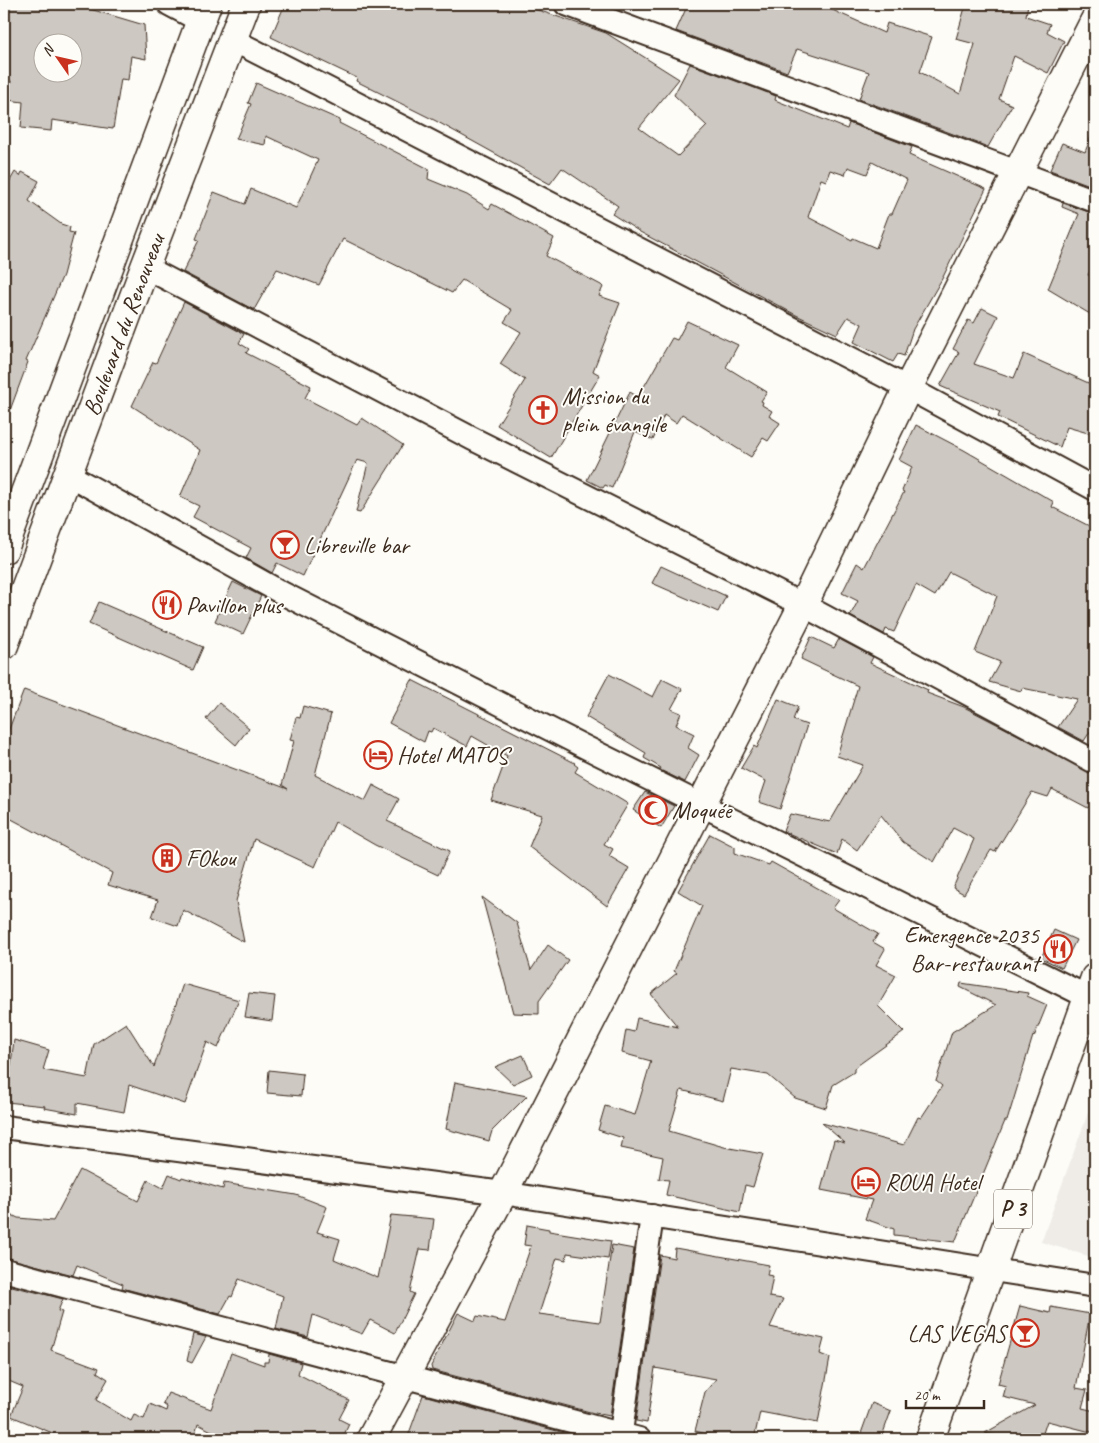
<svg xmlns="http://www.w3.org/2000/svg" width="1099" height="1443" viewBox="0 0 1099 1443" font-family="Caveat,sans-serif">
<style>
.built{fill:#efece7}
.building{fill:#cdc8c2;stroke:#3b2a1e;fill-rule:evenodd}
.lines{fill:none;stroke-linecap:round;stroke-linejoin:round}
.minor-casing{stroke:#3b2a1e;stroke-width:26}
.secondary-casing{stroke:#3b2a1e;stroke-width:31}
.primary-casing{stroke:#3b2a1e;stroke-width:31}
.minor{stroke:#fdfcf7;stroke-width:22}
.secondary{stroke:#fdfcf7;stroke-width:28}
.primary{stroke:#fdfcf7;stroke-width:28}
.labels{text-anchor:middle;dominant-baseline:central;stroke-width:4;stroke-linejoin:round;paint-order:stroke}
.shield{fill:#fdfcf7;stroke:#75695f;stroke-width:1}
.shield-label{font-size:22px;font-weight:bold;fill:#3b2a1e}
.street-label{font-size:24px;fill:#3b2a1e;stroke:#fdfcf7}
.poi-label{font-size:24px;fill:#3b2a1e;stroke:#fdfcf7;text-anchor:start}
</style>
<rect width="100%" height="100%" fill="#fdfcf7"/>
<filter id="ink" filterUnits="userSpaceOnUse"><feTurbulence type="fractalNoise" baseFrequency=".02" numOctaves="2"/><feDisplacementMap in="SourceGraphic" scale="10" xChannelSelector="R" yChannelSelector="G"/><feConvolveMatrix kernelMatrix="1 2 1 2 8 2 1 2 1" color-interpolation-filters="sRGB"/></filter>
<g filter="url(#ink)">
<polygon class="built" points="1095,1094 1095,1258 1041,1242"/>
<g class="building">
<path d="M4 4H93L90 9 144 25 146 59 131 56 128 80 121 79 113 129 52 120 51 131 21 128 23 102 8 100 11 81 4 75ZM42 42H72V72H42Z"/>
<path d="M285 4H520L606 33 679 79 639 128 678 156 707 126 674 95 690 64 776 96 775 100 847 129 849 123 912 147 909 155 986 189 943 277 913 329 904 356 898 354 893 362 854 342 862 324 848 317 837 334 796 315 640 232 612 214 618 206 562 168 550 184 436 121 356 81 357 78 271 37ZM872 162 907 180 892 214H889L876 248 853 238 852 240 808 217 821 179 826 181 830 170 845 175 848 167 867 174Z"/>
<polygon points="688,4 819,4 884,33 887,23 932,37 920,72 960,94 975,44 956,39 966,4 1028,4 1026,16 1050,24 1047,32 1064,41 1048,73 1014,56 999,99 1012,105 988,147 859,99 869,72 797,49 787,72 676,31"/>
<polygon points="256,83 340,120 339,123 429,169 428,179 467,195 489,209 492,204 554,238 546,256 601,285 603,287 599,296 620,303 593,371 600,375 551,458 497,425 525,380 500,364 521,332 504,322 512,310 462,280 452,293 343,239 319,285 277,269 254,310 183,272 199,240 196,239 214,192 245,204 251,189 296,208 318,160 266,136 265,145 236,139 251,104 248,103"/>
<polygon points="1095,127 1095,187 1050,170 1062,143 1085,152"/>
<polygon points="15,172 20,176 22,172 39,181 29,201 61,224 70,227 69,232 74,233 63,275 26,361 28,362 6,421 4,421 4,191"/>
<polygon points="1063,203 1095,214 1095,261 1088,275 1095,279 1095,317 1048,289 1079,214 1062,207"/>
<polygon points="184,302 244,334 239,343 249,349 246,353 311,386 305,398 357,425 362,418 403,445 360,513 356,512 368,463 357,460 303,576 277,563 272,573 246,558 251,548 193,517 199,506 180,497 200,450 132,406 153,362 156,363"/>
<polygon points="982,308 998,316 974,364 1014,378 1024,354 1095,386 1095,435 1067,427 1060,447 998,417 1000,412 940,386 959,352 953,349 968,320 974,323"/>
<polygon points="687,321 738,345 726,367 767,392 761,401 763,402 762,405 772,411 769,416 780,423 768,441 763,438 751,457 682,414 676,423 664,415 653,440 635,432 612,488 605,485 603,488 587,480 630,392 638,397 672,338 677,340"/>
<polygon points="916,425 964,450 1054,502 1052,507 1095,529 1095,724 1084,741 1058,727 1077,699 1022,688 1021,691 989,682 1000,662 975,652 997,596 949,572 935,596 916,585 894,632 886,629 884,634 850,616 858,601 842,593 857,563 864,568 904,492 902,491 912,467 899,460"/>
<polygon points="661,566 726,596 718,612 652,583"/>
<polygon points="233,582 261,596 243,634 215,621"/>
<polygon points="99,602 203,647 193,670 89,624"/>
<polygon points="811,637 834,648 839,639 873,657 870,663 928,690 927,693 964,707 1095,775 1095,797 1088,808 1052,789 1048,797 1032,792 995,852 991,850 964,894 953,888 974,839 953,828 934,862 903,842 881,815 857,850 842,839 837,854 783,831 790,814 830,822 863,765 837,756 858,686 801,659"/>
<polygon points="609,674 653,697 662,679 682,689 671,709 681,713 676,725 694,734 688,748 699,755 685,782 660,770 661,768 644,758 646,753 586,717"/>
<polygon points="412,680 575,763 574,764 578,767 575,772 628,804 604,844 613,849 609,856 629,868 607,906 529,847 542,815 491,800 507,756 472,736 467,746 433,728 431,732 428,731 424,742 389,723"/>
<polygon points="24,690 288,789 282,785 294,741 290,740 296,717 300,718 303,706 331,714 315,775 365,801 373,785 399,799 387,821 450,851 438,875 375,845 335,822 315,867 254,839 236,901 244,942 183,910 178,926 152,917 158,900 108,885 112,873 4,815 4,742"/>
<polygon points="778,699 798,707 793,720 807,725 780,809 759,802 766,781 741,768 754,746 757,748"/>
<polygon points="219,703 249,728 236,745 206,719"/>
<polygon points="645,792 674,806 661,828 633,810"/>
<polygon points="710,834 735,847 735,853 769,865 771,862 839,900 833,908 878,934 873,942 885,949 876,965 896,975 878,1006 904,1032 854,1068 854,1072 833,1085 826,1108 795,1098 768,1075 731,1069 723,1101 681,1090 669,1131 724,1147 763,1154 753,1187 745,1185 740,1212 666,1195 669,1180 659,1179 663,1157 621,1148 623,1138 598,1130 605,1106 635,1115 651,1061 622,1053 626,1030 634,1032 637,1018 678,1027 651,994 677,973 674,971 702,906 678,891"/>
<polygon points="482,897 517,923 531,970 548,945 568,960 539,1001 539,1014 513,1013"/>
<polygon points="1054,930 1076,940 1062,968 1041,958"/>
<polygon points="961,983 1028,993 1027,996 1047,1005 1034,1037 1033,1036 1007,1121 1005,1121 955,1242 894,1235 894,1229 865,1219 872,1200 821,1190 834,1140 845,1143 822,1123 904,1145 918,1117 921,1118 942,1086 936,1081 952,1032 996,1005 960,987"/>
<polygon points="183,984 239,1000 218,1048 207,1042 185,1104 129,1085 124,1112 77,1103 77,1114 44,1108 45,1106 6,1102 14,1040 49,1050 43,1070 87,1078 94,1044 126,1023 154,1067"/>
<polygon points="249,993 275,996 272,1021 245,1017"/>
<polygon points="523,1055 532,1075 513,1084 495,1067"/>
<polygon points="269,1070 303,1074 301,1096 267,1093"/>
<polygon points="455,1082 527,1096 492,1131 489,1141 446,1129"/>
<polygon points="80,1170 138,1201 148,1180 163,1188 169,1174 181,1179 182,1177 223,1189 224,1183 296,1195 327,1207 317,1232 340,1239 334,1259 378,1278 391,1215 434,1219 430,1250 420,1249 410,1292 414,1294 395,1333 370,1320 362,1334 313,1315 308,1337 276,1329 283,1296 239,1279 232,1297 230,1296 220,1314 122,1288 123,1284 77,1265 73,1275 4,1257 4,1211 18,1218 53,1221"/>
<polygon points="527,1225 549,1229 549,1231 611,1241 608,1259 567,1253 566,1260 557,1258 539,1314 600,1322 612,1245 634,1249 610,1416 590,1412 432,1370 431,1366 458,1313 475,1321 477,1316 505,1322 531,1246 524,1245"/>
<polygon points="675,1248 769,1265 767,1275 773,1276 769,1297 783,1299 770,1327 824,1339 820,1354 830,1358 818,1423 760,1412 754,1439 725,1439 695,1431 705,1392 716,1379 655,1368 647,1423 636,1421 660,1255 674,1258"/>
<polygon points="4,1284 63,1299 58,1311 62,1312 51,1350 99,1368 97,1372 108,1379 96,1400 131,1421 134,1415 144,1419 150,1404 166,1411 167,1407 163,1404 168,1393 211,1409 231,1353 264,1365 264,1362 268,1362 269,1354 301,1363 298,1374 349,1400 339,1419 349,1424 342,1439 227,1439 198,1424 194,1439 67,1439 11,1416 23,1387 4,1379"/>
<polygon points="1020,1306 1050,1313 1051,1307 1090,1314 1076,1388 1087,1390 1082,1408 1095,1411 1095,1433 1047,1421 1041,1439 1013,1439 985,1433 1035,1405 1003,1397 1006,1386 998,1384"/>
<polygon points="193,1334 206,1337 192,1363 187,1361"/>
<polygon points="423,1395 587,1439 407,1439"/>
<polygon points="872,1403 891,1411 881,1439 859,1439"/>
</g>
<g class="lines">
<defs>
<g id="minor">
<polyline points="169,4 201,21"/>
<polyline points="566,4 1095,201"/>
<polyline points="233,40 908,388 1095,489"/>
<polyline points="145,267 473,439 803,605 1095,762"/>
<polyline points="69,475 284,594 587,748 1088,997"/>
<polyline points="4,1127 503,1193 1095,1286"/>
<polyline points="4,1270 639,1439"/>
<polyline points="620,1439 652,1216"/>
</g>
<polyline id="secondary" points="371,1439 503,1193 803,605 908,388 1095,20"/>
<g id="primary">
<polyline points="4,549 207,4"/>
<path id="s1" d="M4 645 145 267 246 4"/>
<polyline points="930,1439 1095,978"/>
</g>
</defs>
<use href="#minor" class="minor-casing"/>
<use href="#secondary" class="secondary-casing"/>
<use href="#primary" class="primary-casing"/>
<use href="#minor" class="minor"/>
<use href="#secondary" class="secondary"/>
<use href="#primary" class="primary"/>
</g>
</g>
<defs>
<symbol id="church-ring" viewBox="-11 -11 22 22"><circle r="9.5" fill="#fdfcf7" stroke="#c8321e" stroke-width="1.5"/><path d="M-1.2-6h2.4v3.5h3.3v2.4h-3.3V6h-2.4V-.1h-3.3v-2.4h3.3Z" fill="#c8321e"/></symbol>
<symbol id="bar-ring" viewBox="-11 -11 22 22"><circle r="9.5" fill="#fdfcf7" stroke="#c8321e" stroke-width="1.5"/><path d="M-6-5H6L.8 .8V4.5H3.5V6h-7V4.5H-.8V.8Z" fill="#c8321e"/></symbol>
<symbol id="restaurant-ring" viewBox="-11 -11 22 22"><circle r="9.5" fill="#fdfcf7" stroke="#c8321e" stroke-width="1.5"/><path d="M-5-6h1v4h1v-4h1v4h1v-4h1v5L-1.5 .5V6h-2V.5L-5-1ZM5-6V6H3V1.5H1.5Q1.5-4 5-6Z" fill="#c8321e"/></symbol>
<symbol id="hotel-ring" viewBox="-11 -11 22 22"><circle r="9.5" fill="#fdfcf7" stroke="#c8321e" stroke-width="1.5"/><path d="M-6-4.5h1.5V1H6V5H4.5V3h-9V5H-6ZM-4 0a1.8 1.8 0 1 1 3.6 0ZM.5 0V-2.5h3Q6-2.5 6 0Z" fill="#c8321e"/></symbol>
<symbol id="mosque-ring" viewBox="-11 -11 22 22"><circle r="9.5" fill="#fdfcf7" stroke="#c8321e" stroke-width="1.5"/><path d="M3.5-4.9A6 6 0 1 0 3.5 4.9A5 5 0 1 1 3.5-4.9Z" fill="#c8321e"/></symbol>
<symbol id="building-ring" viewBox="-11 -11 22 22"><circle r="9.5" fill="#fdfcf7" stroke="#c8321e" stroke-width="1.5"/><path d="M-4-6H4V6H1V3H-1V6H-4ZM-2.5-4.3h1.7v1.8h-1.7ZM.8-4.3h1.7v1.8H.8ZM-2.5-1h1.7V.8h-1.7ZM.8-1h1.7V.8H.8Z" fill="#c8321e"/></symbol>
</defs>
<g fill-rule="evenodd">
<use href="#church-ring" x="527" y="394" width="32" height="32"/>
<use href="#bar-ring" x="269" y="529" width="32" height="32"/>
<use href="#restaurant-ring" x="151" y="589" width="32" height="32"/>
<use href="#hotel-ring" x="362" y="739" width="32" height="32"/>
<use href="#mosque-ring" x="637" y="794" width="32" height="32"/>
<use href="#building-ring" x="151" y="842" width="32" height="32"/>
<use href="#restaurant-ring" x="1042" y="933" width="32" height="32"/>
<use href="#hotel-ring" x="850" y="1166" width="32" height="32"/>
<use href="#bar-ring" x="1009" y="1317" width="32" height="32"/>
</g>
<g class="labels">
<rect class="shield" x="994" y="1189.5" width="38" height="39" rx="4"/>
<g class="shield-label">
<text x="1013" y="1209">P 3</text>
</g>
<g class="street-label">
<text stroke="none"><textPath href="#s1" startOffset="342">Boulevard du Renouveau</textPath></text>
</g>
<g class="poi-label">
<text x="562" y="396">Mission du<tspan x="562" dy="28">plein évangile</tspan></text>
<text x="304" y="545">Libreville bar</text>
<text x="186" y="605">Pavillon plus</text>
<text x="397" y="755">Hotel MATOS</text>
<text x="672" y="810">Moquée</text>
<text x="186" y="858">FOkou</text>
<text x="1039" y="935" text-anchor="end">Emergence 2035<tspan x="1039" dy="28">Bar-restaurant</tspan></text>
<text x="885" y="1182">ROUA Hotel</text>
<text x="1006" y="1333" text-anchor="end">LAS VEGAS</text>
</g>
</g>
<rect width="1099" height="1443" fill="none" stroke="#fdfcf7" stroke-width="20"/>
<rect x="10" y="10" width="1079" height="1423" fill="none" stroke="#3b2a1e" stroke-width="2" filter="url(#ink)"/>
<g transform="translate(58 58) rotate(304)"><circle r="24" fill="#fdfcf7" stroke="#afa8a0"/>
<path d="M0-4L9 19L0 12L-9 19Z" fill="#c8321e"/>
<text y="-8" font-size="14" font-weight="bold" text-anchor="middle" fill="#3b2a1e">N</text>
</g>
<path d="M906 1400v8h78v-8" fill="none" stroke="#3b2a1e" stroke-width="2.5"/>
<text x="914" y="1400" font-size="15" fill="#3b2a1e" stroke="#fdfcf7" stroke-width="4" paint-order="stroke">20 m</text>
</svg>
